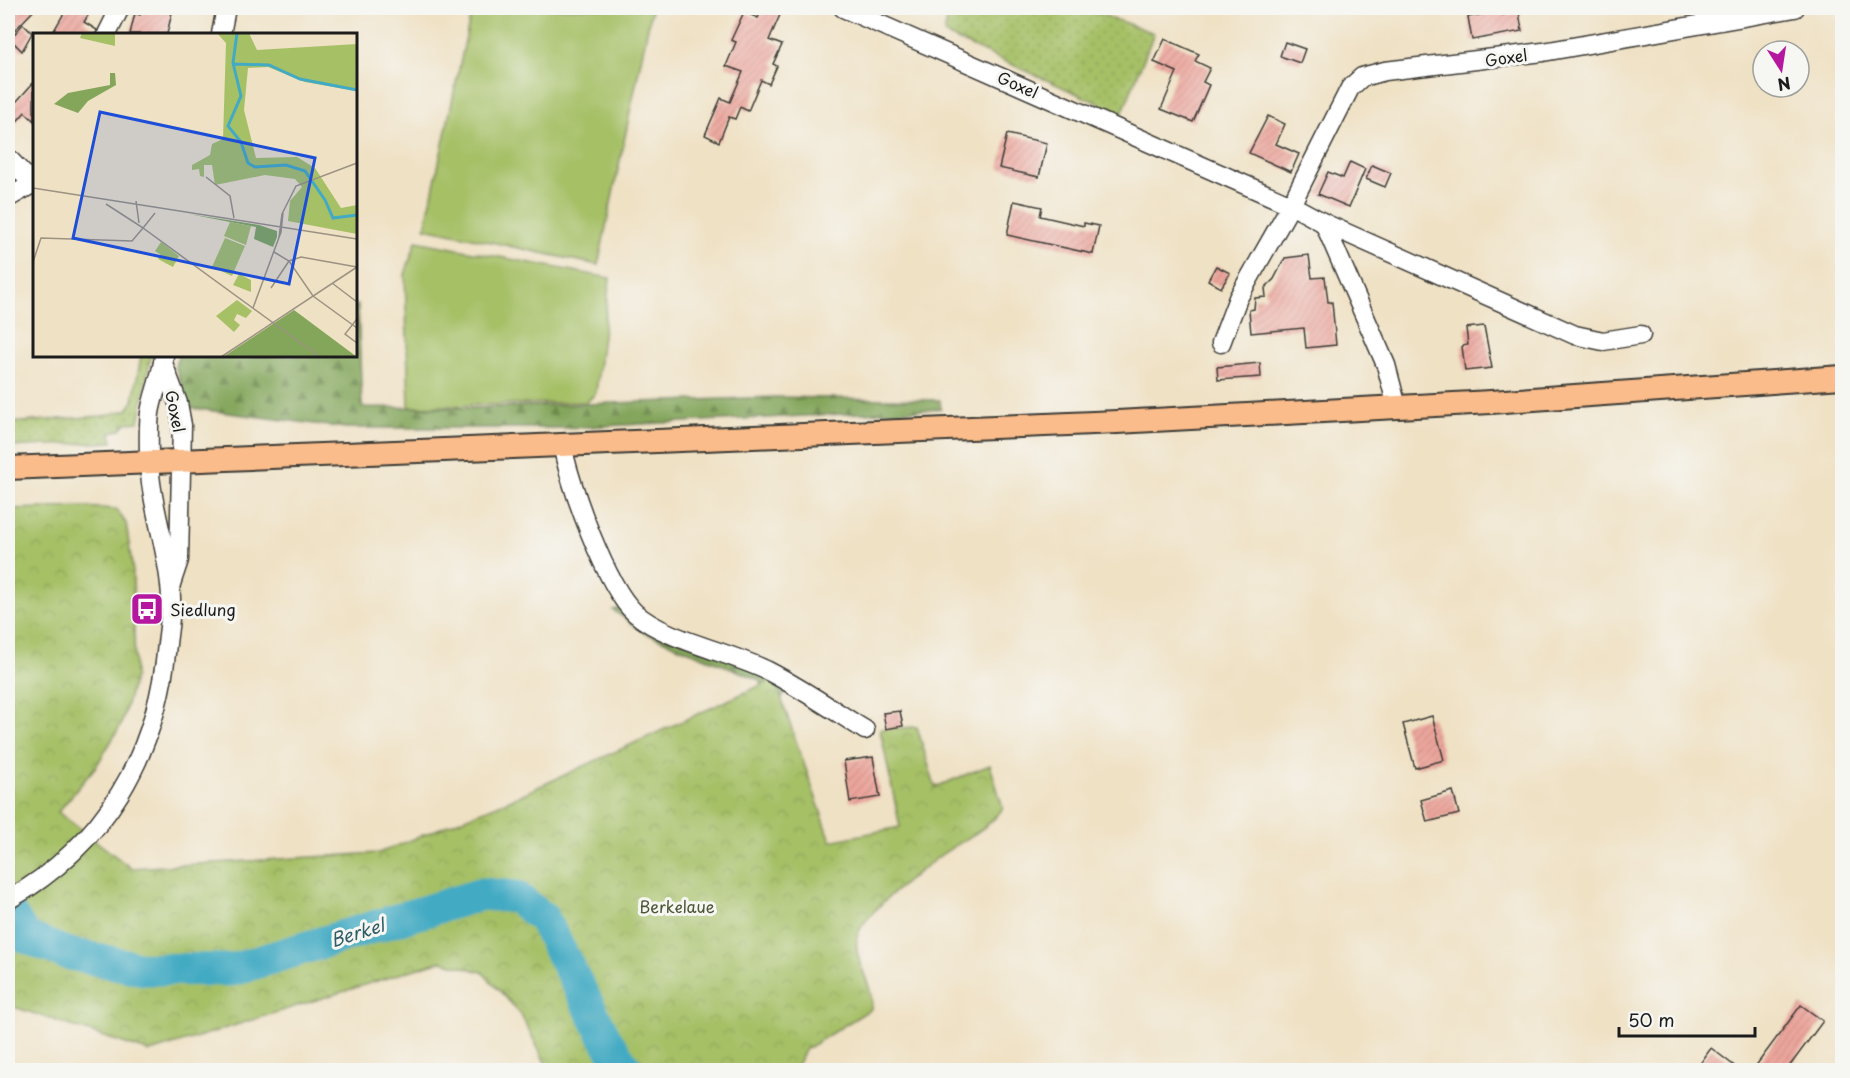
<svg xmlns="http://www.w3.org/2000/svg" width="1850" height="1078" viewBox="0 0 1850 1078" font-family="'Playpen Sans',sans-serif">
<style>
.grass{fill:url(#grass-dots);stroke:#616e41;stroke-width:1.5}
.forest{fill:url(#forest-firs);stroke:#50613c;stroke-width:1.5}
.park{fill:url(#park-crowns);stroke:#616e41;stroke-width:1.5}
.pitch{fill:#a6c066;stroke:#616e41;stroke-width:1.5}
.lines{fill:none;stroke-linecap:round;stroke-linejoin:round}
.river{stroke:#43aac3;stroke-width:33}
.building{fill:url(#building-hatch)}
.minor-casing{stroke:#3c3a35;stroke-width:21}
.major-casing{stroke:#3c3a35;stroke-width:26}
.minor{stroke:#fff;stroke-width:18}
.major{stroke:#f9bc8a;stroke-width:22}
.labels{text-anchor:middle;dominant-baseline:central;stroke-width:6;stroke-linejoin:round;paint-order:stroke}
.street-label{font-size:16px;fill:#1c1c1c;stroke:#f6f6f2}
.poi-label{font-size:16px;fill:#1c1c1c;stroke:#f6f6f2;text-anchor:start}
.park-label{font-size:16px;fill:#4c5536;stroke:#f6f6f2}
.water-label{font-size:18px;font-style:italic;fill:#2e5c67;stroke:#f6f6f2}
.inset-river{fill:none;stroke:#43aac3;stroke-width:3}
.inset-road{fill:none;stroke:#9b9281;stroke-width:1.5}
.view{fill:#1d4ed8;fill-opacity:0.15;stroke:#1d4ed8;stroke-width:3}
.inset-edge{fill:none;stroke:#1c1c1c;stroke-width:3}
</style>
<defs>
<pattern id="grass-dots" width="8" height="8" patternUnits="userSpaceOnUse" patternTransform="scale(1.5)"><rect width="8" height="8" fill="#a6c066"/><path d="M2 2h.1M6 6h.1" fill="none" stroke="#8ea458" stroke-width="1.8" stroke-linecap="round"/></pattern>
<pattern id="forest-firs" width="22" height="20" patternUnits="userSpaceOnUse" patternTransform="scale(1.5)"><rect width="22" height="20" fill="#84a65b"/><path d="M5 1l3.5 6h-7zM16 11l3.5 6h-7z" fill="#6b864a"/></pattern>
<pattern id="park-crowns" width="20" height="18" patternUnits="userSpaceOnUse" patternTransform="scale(1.5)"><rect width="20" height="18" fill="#a6c066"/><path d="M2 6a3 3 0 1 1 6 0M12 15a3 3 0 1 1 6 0" fill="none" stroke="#8ea458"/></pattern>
<pattern id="building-hatch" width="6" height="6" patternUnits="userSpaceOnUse" patternTransform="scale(1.5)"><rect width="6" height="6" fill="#eca69c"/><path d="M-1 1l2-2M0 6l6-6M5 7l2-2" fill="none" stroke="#ca8e86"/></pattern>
</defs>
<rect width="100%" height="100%" fill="#f6f6f2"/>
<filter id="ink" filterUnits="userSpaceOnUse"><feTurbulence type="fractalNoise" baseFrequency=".0167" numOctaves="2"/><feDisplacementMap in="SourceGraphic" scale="12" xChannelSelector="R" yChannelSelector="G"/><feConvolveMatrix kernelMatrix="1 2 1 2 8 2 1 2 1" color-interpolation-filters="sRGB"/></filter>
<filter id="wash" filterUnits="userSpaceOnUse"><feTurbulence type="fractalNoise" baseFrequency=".008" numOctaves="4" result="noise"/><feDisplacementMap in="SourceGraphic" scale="24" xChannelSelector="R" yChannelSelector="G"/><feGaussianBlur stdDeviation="1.35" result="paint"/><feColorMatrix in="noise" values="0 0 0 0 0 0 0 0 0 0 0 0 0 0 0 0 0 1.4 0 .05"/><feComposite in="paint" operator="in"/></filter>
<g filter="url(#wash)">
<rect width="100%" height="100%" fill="#efe1c4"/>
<g class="grass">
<polygon points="950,8 1099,8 1097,13 1154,33 1122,114 944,34"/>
<polygon points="141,356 151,356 139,422 126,423 120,430 111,432 112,442 8,447 8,423 102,416 127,410 133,401"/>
</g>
<g class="forest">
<polygon points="356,305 358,305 362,407 474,408 776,397 940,400 941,409 565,428 346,428 190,408 175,366 178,356 356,356"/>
<polygon points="620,608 789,687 781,700 765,691 760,680 645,633 613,610"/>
</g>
<path class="park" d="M84 507 116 509 126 523 133 572 135 676 121 725 97 765 58 812 131 868 379 853 512 799 772 680 779 692 831 841 900 827 880 729 917 727 935 787 990 765 1003 808C988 830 962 840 941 855 921 870 860 915 857 938 853 963 876 986 871 1009L806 1049 794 1070H549L520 1013 482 972 441 961 150 1052 8 1005V509Z"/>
<g class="pitch">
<polygon points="472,8 652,8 598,265 425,228"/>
<polygon points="416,241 610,278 596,393 587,402 409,407 405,274"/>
</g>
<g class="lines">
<polyline class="river" points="8,911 26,937 65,953 144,969 232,970 482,894 516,897 543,918 608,1043 627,1070"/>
</g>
<g id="blocks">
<g class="building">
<polygon points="8,8 36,8 15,30 8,23"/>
<polygon points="67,8 82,8 90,12 84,22 97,30 96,34 52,34"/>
<polygon points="141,8 173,8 167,34 130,34 135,13 140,15"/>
<polygon points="762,8 783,8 769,40 782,45 773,64 777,66 769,84 761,80 748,111 740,107 735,119 729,117 719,142 705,135 721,98 730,102 743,72 726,66 736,42 731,40 744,12 758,18"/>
<polygon points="1501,11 1502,15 1519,12 1522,31 1472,40 1468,17"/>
<polygon points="23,24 32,33 22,51 10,39"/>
<polygon points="1165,39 1199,54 1195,61 1210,68 1203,82 1209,85 1193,122 1161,109 1177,72 1154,62"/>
<polygon points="1285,42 1305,49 1300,63 1280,56"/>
<polygon points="34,82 34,121 25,112 8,132 8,111"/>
<polygon points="1268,116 1285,124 1276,144 1299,154 1291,172 1249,153"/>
<polygon points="1007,134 1047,143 1039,177 999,168"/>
<polygon points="1350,162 1365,169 1349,207 1318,194 1328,172 1343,178"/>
<polygon points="1372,165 1391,173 1385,187 1366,179"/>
<polygon points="1014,201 1042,207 1040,216 1084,226 1084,223 1099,226 1093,254 1007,235"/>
<polygon points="1309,255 1312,278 1325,277 1328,302 1332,302 1336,345 1306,348 1304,328 1251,333 1249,310 1254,309 1255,298 1266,297 1265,288 1274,279 1285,258"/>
<polygon points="1216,266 1230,273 1221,288 1208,280"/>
<polygon points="1484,326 1492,368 1465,371 1462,346 1468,345 1466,328"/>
<polygon points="1260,363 1261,377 1218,380 1217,367"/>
<polygon points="900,711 903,726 886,729 883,713"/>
<polygon points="1432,716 1444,760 1415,768 1403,724"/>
<polygon points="873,757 880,797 850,802 844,761"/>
<polygon points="1453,791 1459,814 1427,822 1421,800"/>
<polygon points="1801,1005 1823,1021 1786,1071 1752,1071"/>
<polygon points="1711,1048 1741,1071 1695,1071"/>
</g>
</g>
</g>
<g filter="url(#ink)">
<use href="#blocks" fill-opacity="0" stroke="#3c3a35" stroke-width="1.5"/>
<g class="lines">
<defs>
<g id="minor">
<polyline points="843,8 1291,205 1350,88 1362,77 1385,71 1543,52 1795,8"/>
<polyline points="107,34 120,8"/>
<polyline points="221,34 226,8"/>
<polyline points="8,158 34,185"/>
<polyline points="8,198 34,183"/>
<polyline points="1324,223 1386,365 1397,407"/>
<polyline points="1221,343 1238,298 1291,205 1324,223 1575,335 1603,341 1641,335"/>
<polyline points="163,363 178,403 182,425 179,560 171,584"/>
<path d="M562 443C568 482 607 588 635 613 665 640 730 652 768 671 801 688 833 710 865 730"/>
<path d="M8 900C105 845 157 755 167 644 169 625 173 604 170 585 166 543 150 501 149 459 149 444 148 428 150 413 153 394 162 375 164 356"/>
</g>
<polyline id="major" points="8,468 1117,422 1491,402 1842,377"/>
</defs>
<use href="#minor" class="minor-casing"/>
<use href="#major" class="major-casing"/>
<use href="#minor" class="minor"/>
<use href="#major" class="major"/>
</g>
</g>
<defs>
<symbol id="bus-square" viewBox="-11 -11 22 22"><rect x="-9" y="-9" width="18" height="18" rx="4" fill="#b5179e" stroke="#f6f6f2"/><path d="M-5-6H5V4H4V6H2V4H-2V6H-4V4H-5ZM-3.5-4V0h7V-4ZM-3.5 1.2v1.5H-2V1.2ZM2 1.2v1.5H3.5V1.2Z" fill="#fff"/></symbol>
</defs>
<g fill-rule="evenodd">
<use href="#bus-square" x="128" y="590" width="38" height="38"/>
</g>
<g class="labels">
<g class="street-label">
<text transform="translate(1506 57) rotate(-8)">Goxel</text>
<text transform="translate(1018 84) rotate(24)">Goxel</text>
<text transform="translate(176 411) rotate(79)">Goxel</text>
</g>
<g class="poi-label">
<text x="170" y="609">Siedlung</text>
</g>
<g class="park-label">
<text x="677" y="906">Berkelaue</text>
</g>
<g class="water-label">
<text transform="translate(357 932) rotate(-17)">Berkel</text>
</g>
</g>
<g transform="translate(33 33)">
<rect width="324" height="324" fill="#efe1c4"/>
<path d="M49 0H82V13L47 5ZM128 209 146 223 140 234 125 226 128 222 122 218ZM206 241 218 247V259L200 252ZM204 267 219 278 213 285 204 281 201 287 207 292 201 299 183 283Z" fill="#a6c066"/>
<path d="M77 40H82L83 52 55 68 45 80 21 71 35 60 77 52ZM156 181 226 192 244 198V204L240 214 221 206 223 194ZM261 277 324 324H190Z" fill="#84a65b"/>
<path d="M184 0H216L224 17 324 11V58L272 49 235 34 215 35 211 77 223 125 264 124 282 135 308 175 324 172V201L255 188 257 168 269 154 262 146 232 142 182 152 179 132H171V144L167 143 166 136 159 137V132L177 122 179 111 190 106 193 10Z" fill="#a6c066"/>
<path d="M197 189 218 193 213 212 191 203ZM192 205 212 213 199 243 179 234Z" fill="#a6c066"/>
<path class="inset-river" d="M204 0 200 30 208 63 195 93 208 109 215 130 222 134 253 132 272 138 292 167 300 185 324 182M201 31 236 32 267 46 324 57"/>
<path class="inset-road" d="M173 144 197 163 201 185M0 155 324 206M103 168 106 190M73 171 110 195 122 180M246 204 249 181 263 153 324 130M241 219 256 228 280 263 324 295M0 229 8 205 99 208 110 195 287 324M299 250 324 269M238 255 256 228 268 224 324 234M220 275 248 199 250 180M324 286 312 301 324 310M188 324 324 234"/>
<path class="view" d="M67 79 282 125 256 251 40 205Z"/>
<rect width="324" height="324" class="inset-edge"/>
</g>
<rect width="1850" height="1078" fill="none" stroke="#f6f6f2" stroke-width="30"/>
<g transform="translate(1781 69) rotate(168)"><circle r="28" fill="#f6f6f2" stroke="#9f9f9c" stroke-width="1.5"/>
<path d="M0-4.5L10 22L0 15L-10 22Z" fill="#b5179e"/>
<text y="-9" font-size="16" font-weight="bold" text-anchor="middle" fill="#1c1c1c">N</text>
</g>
<path d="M1619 1027v9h136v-9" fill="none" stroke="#1c1c1c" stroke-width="3"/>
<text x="1628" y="1027" font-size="18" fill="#1c1c1c" stroke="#f6f6f2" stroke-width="4.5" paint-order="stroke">50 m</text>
</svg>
